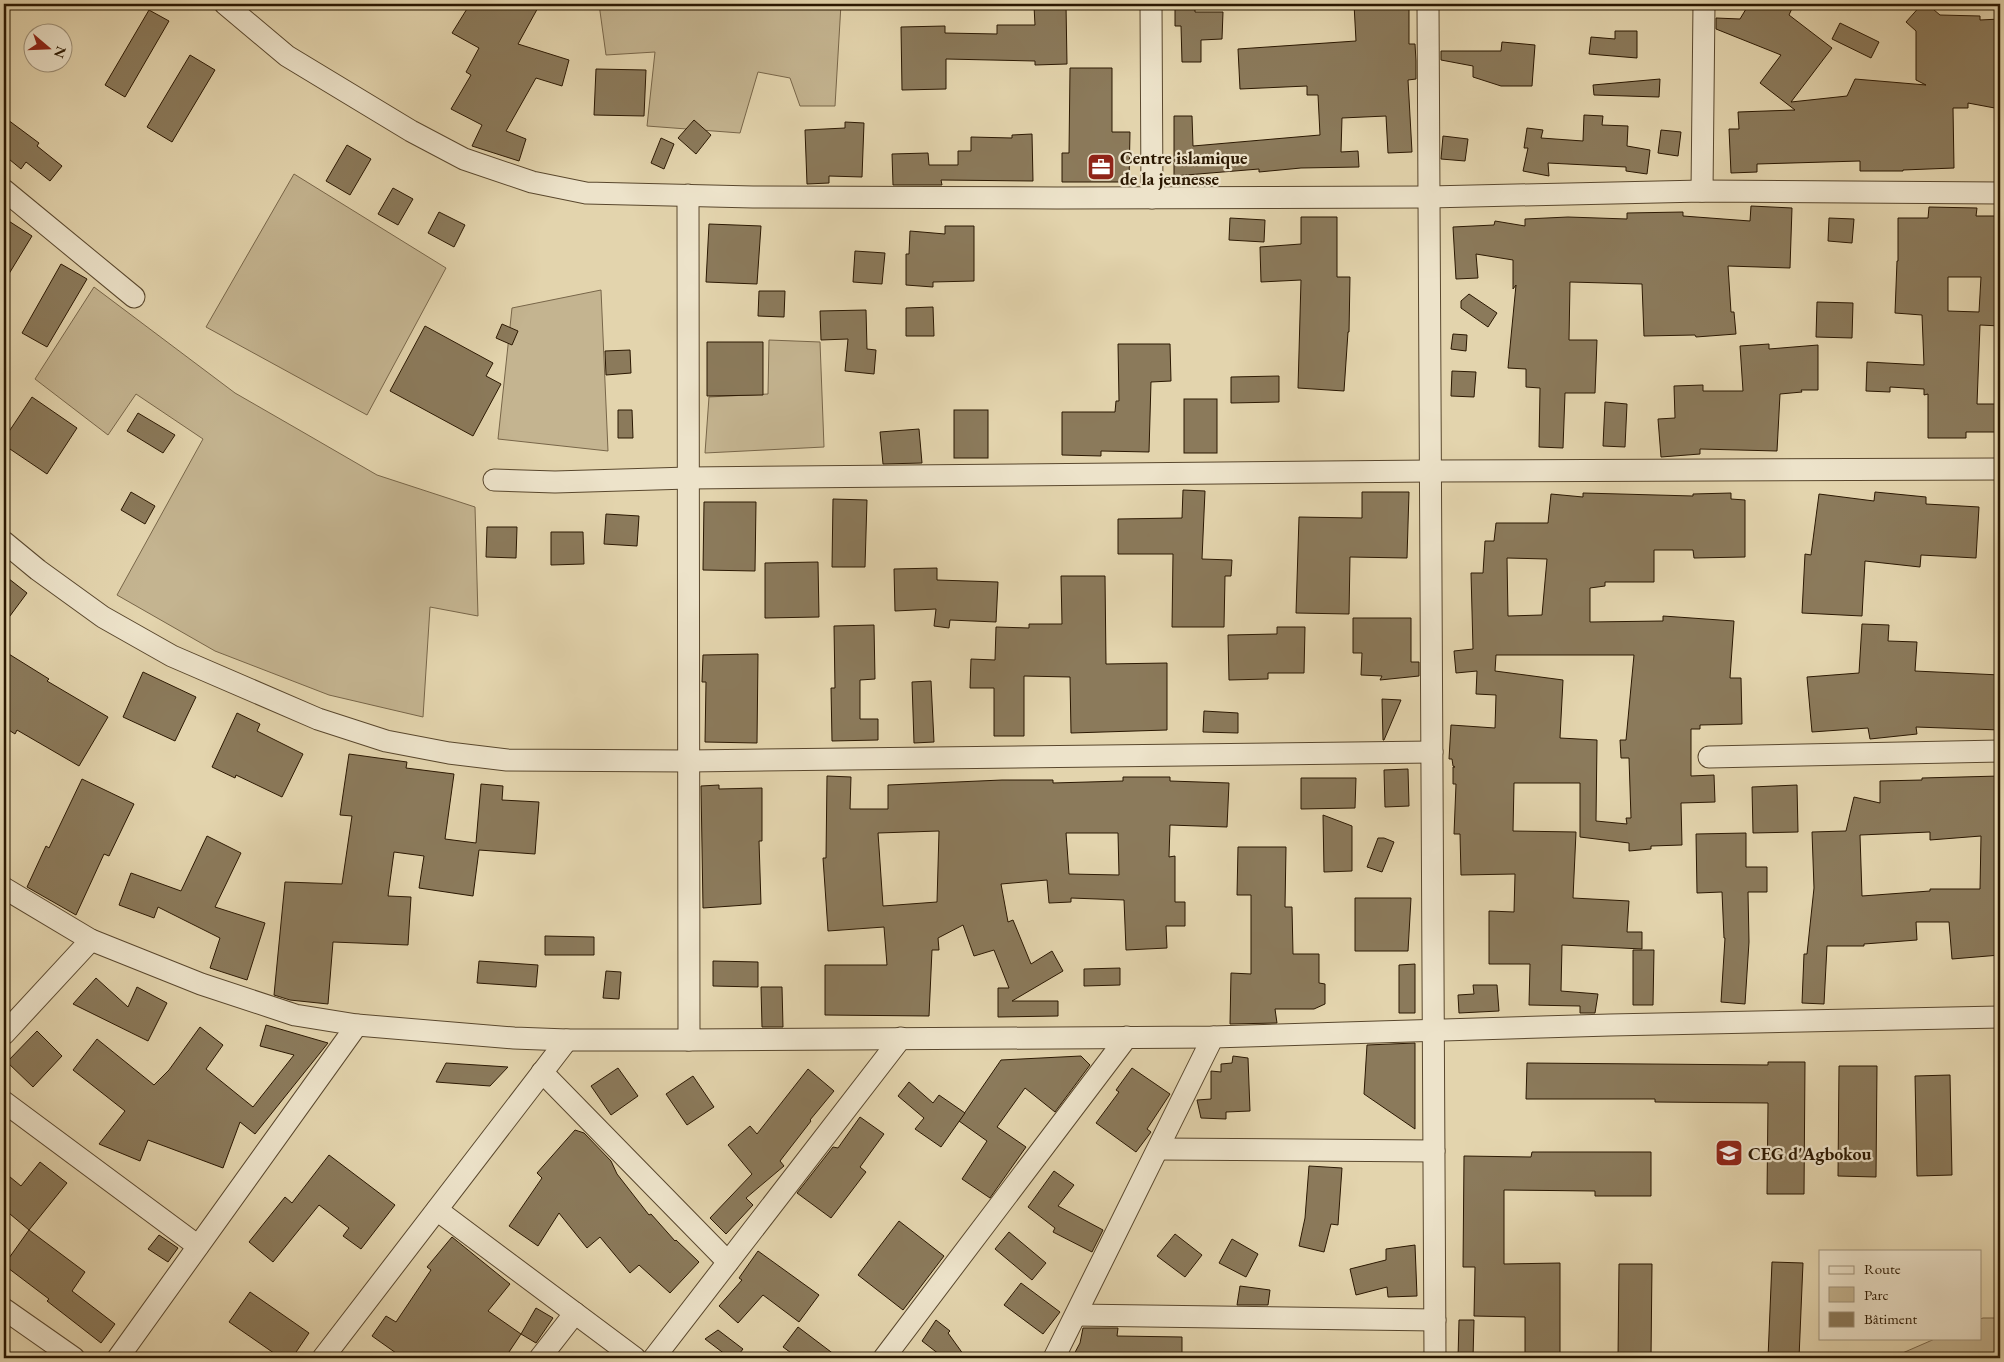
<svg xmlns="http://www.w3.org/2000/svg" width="2004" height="1362" viewBox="0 0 2004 1362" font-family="'EB Garamond',serif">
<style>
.green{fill:#c4b490;stroke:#786649}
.building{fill:#8b7a5b;stroke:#2b1802;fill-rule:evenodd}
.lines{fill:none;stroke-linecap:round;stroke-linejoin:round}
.minor-casing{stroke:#59472d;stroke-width:23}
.minor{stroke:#ede3ca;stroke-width:21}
.labels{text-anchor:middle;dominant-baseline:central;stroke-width:4.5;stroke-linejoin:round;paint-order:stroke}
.poi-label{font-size:18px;font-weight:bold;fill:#2b1802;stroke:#ede3ca;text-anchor:start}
</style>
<rect width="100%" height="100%" fill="#e3d4ad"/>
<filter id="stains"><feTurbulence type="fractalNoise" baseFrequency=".004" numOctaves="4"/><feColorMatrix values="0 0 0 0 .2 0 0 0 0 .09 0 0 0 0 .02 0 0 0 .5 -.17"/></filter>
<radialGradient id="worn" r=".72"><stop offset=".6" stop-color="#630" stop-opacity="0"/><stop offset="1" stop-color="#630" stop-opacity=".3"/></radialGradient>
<g class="green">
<polygon points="599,4 841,4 835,106 800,106 790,78 758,72 740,133 647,126 655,52 606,55"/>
<polygon points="294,174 446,268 367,415 206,327"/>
<polygon points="94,287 235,393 301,431 377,475 475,507 478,616 430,607 423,717 329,695 215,651 117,595 203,439 136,394 108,435 35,379"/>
<polygon points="601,290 608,451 498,439 512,308"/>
<polygon points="769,340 820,342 824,447 705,453 709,397 768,394"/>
<polygon points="1983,1318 2000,1318 2000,1358 1891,1358 1937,1338 1980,1338 1980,1319"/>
</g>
<g class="building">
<polygon points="470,4 540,4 518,44 569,60 562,86 536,78 506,131 526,139 519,161 472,146 482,125 451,109 471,75 466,72 479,48 452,33"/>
<polygon points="1175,4 1195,4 1195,12 1223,12 1222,39 1201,40 1201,62 1182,62 1181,26 1175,26"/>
<polygon points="1354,4 1409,4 1409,44 1415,44 1416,61 1416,79 1408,80 1412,152 1388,153 1386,116 1342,118 1341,152 1358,151 1359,167 1301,168 1259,172 1259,169 1174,176 1174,116 1192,116 1193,146 1320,135 1318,95 1307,95 1307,86 1240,89 1238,49 1356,41"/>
<polygon points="1749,4 1794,4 1789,15 1832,48 1791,102 1847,96 1855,79 1926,85 1916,80 1916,31 1906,22 1922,4 1927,4 1940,15 1980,16 1980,20 2000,19 2000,109 1968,103 1968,108 1953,108 1954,168 1903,170 1903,171 1860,171 1860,161 1757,164 1757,172 1731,173 1729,129 1739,129 1738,112 1795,110 1760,83 1781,55 1716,29 1716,18 1740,19"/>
<polygon points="1066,5 1067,64 1035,65 1035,61 946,59 946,89 902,90 901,27 945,26 945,33 997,34 997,25 1035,25 1034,6"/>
<polygon points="149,10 169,21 125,97 105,85"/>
<polygon points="1840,23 1879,42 1871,58 1832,39"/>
<polygon points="1615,31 1637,31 1637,58 1589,54 1591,37 1615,39"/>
<polygon points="1502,42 1535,45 1532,86 1501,86 1473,77 1473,66 1441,60 1441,51 1501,51"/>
<polygon points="190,55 215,70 172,142 147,127"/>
<polygon points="1070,68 1112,68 1112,132 1130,132 1129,182 1062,182 1062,153 1069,153"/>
<polygon points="596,69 646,70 644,116 594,115"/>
<polygon points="1660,79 1659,97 1594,95 1593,85"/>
<polygon points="1584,115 1603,116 1602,125 1628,126 1627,146 1650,150 1647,174 1626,171 1626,167 1548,163 1549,176 1523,171 1528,148 1524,148 1527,128 1543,130 1541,138 1583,141"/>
<polygon points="4,117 39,143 37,146 62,166 50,181 26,162 21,169 4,155"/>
<polygon points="694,120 711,135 696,154 678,138"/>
<polygon points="845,122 864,123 862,177 829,176 829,183 807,184 805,130 845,128"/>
<polygon points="1661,130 1681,132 1678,156 1658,153"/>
<polygon points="1032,134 1033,181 941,180 942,185 893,185 892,154 928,153 929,165 958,165 958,151 971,151 971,137 1012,138 1012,135"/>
<polygon points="1443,136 1468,139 1465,161 1441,159"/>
<polygon points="661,138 674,144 664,169 651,163"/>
<polygon points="347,145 371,159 350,195 326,181"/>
<polygon points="393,188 413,199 398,225 378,214"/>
<polygon points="1751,206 1792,208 1790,268 1728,266 1731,312 1734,312 1736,334 1696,337 1695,335 1644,336 1642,284 1570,282 1569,340 1597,340 1595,393 1565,393 1563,448 1539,447 1540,388 1526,387 1526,369 1508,368 1516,285 1513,289 1513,260 1476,254 1478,278 1456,279 1453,227 1494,225 1495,221 1525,226 1525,219 1568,217 1627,219 1627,213 1683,212 1683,216 1750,221"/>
<path d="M1929 207 1977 208 1976 216H2000V326L1980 325 1977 404H2000V432H1966V438H1928V394L1924 395V389L1890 387V392L1866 391 1867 362 1924 365 1922 315 1895 313 1897 261H1898V218H1928ZM1948 277H1981L1979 312 1948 311Z"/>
<polygon points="439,212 465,225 454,247 428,233"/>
<polygon points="1301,217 1337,217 1337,277 1350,277 1349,332 1348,332 1344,391 1298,388 1301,280 1261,282 1260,247 1301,244"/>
<polygon points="4,218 32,236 4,282"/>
<polygon points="1230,218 1265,220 1264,242 1229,240"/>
<polygon points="1829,218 1854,219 1852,243 1828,241"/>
<polygon points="709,224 761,226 757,284 706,282"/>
<polygon points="945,226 974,226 974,281 933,282 933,287 906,285 906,254 909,254 910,231 945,234"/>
<polygon points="855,251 885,253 882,284 853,282"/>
<polygon points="61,264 87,279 47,347 22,333"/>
<polygon points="759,291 785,291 784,317 758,316"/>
<polygon points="1469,294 1497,313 1488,327 1461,308 1461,301"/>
<polygon points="1817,302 1853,303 1852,338 1816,337"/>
<polygon points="933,307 934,336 906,336 906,308"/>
<polygon points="866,310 867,349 876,350 874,374 845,371 848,339 821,340 820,311"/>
<polygon points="502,324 518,331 512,345 496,338"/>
<polygon points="425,326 493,363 486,376 501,384 473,436 390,391"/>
<polygon points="1453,334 1467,335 1466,351 1451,349"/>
<polygon points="707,342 763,342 763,395 707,396"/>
<polygon points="1118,344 1170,344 1171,381 1151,382 1149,452 1101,451 1101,456 1062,455 1062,412 1115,412 1116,401 1119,401"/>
<polygon points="1769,344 1769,349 1818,345 1818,390 1801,390 1802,392 1780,394 1777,451 1700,449 1700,454 1661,457 1658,419 1675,418 1674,386 1703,385 1703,391 1743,391 1740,346"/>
<polygon points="630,350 631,373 606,375 605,351"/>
<polygon points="1452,371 1476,372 1474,397 1451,396"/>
<polygon points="1279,376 1279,402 1231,403 1231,377"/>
<polygon points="32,397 77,428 47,474 4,445 4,439"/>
<rect x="1184" y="399" width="33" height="54"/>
<polygon points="1605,402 1627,404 1625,447 1603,446"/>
<polygon points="618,410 632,410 633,438 618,438"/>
<rect x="954" y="410" width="34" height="48"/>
<polygon points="138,413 175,435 163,453 127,431"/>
<polygon points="919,429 922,463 883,464 880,432"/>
<polygon points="1183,490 1205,491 1202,559 1232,560 1231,576 1225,576 1224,627 1172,627 1173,554 1118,554 1118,519 1182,518"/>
<polygon points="131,492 155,506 145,524 121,510"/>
<polygon points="1362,492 1409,492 1407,558 1350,557 1349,614 1296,613 1299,517 1362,518"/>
<polygon points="1875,492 1926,497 1926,504 1979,507 1976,558 1921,555 1920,567 1865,561 1862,616 1802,613 1805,554 1811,555 1819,494 1874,501"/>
<path d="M1583 493 1693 496V494L1731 493V499L1745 500V557L1694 558 1693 550H1654V582H1605V586L1590 588V622L1663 621V616L1734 621 1730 678H1741L1742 724 1700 725V729H1691V776L1714 775 1715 802 1681 803 1682 845 1651 846V849L1629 851V843L1580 837V783H1514L1513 831 1576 832 1573 898 1629 901 1627 932H1642V949L1562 945 1561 991 1598 994 1595 1013H1580V1006L1529 1005 1530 964H1489V911L1514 912 1515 874 1461 875 1460 834H1454L1456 784H1453V767H1455L1453 766 1452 759H1449L1451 725 1495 728 1496 695 1476 694 1477 671 1456 673 1454 651 1473 649 1471 573H1483L1485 541H1494L1496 523H1548L1551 494 1583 497ZM1507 558 1547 559 1542 615 1508 616ZM1496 655H1634L1626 740H1620L1621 758H1629L1631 818H1626L1627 824 1596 821 1597 740 1560 738 1563 680 1495 671Z"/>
<polygon points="833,499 867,500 865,567 832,567"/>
<polygon points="704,502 756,502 755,571 703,570"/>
<polygon points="606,514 639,516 637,546 604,544"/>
<polygon points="487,527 517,527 516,558 486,557"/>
<polygon points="551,532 583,532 584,564 551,565"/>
<polygon points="818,562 819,617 765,618 765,563"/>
<polygon points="937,568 937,580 998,582 996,622 950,620 949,628 934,626 936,609 895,611 894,569"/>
<polygon points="4,575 27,593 4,624"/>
<polygon points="1061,576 1105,576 1106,664 1167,663 1167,730 1071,733 1070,677 1024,676 1024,736 994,736 994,688 970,688 971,659 995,660 996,627 1029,628 1029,624 1062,624"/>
<polygon points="1353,618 1411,618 1411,662 1419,662 1419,676 1380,680 1382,676 1361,675 1362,653 1353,653"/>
<polygon points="1862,624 1889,625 1888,641 1917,642 1915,671 2000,675 2000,730 1916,727 1917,734 1870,739 1868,728 1812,732 1807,677 1859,673"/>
<polygon points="874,625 875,679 860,680 860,719 878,719 878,740 832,741 831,688 835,688 834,626"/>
<polygon points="1277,627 1305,627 1304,673 1268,673 1268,679 1229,680 1228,635 1277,634"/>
<polygon points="4,651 49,679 47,681 108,717 79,766 17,730 15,734 4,727"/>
<polygon points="758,654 757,743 705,742 706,682 702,682 703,655"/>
<polygon points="143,672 196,697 175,741 123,717"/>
<polygon points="931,681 934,742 914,743 912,682"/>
<polygon points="1382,699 1401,700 1384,740 1383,740"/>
<polygon points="1204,711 1238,713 1238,733 1203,732"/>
<polygon points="237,713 260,724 257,731 303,754 282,797 236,775 235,778 212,767"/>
<polygon points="349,754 407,762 406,768 454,774 445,839 476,843 481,784 503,786 502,800 539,802 535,854 479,850 473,896 419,888 424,856 394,852 388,896 411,897 408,945 333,942 328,1004 290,1000 274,995 285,882 342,884 352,816 340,815"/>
<polygon points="1408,769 1409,806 1385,807 1384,770"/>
<path d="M827 776 851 777 850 809H888V785L1002 780H1053V783L1123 781V777H1170V781L1229 783 1227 827 1170 825 1169 857 1175 856V902H1185V926H1166L1167 948 1126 950 1124 900 1071 898V902L1049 903 1047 880 1001 884 1008 922 1013 920 1031 964 1052 951 1063 971 1012 1001H1058V1016L998 1017V988H1009L994 950 974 956 963 925 938 938 939 950H932L929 1016 825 1015V965H887L884 927 828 931 823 858H826ZM939 831 937 902 883 906 878 833ZM1066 833H1118L1119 875 1069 874Z"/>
<path d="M2000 776V955L1952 959 1949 922H1916L1917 940 1864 944V946H1827L1824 1004 1802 1003 1804 954H1807L1814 888 1812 832 1846 831 1854 797 1880 803V781L1922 780V778ZM1930 832V840L1981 836 1980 889H1930V891L1862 896 1860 835Z"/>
<polygon points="1301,778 1356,778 1355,808 1301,809"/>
<polygon points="82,779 134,804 109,856 104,854 76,915 27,887 46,846 49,848"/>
<polygon points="719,785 719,789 762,788 762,841 759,841 761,904 703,908 701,786"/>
<polygon points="1797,785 1798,832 1753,833 1752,787"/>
<polygon points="1323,815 1352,826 1352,871 1324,872"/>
<polygon points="1746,833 1746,867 1767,867 1767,892 1748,892 1749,942 1745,1004 1721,1002 1725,938 1724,938 1722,892 1697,893 1696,834"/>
<polygon points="207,836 241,853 215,907 265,923 247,980 210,968 220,938 158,907 154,918 119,905 131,873 181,891"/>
<polygon points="1378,838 1384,838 1394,842 1382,872 1367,867"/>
<polygon points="1238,847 1286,847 1285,907 1292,907 1293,954 1319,954 1319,983 1325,984 1325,1004 1314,1009 1275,1009 1277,1023 1230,1024 1231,973 1251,974 1251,895 1237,895"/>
<polygon points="1355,898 1411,898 1408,951 1355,951"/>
<polygon points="545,936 594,937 594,955 545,955"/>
<polygon points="1633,950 1654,950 1653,1005 1633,1005"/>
<polygon points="479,961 538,965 536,987 477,983"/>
<polygon points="713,961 758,962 758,987 713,986"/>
<polygon points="1415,964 1415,1013 1399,1013 1399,965"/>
<polygon points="1120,968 1120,985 1084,986 1084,969"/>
<polygon points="606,971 621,972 619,999 603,998"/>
<polygon points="96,978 128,1007 137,987 167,1003 148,1041 73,1004"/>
<polygon points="1473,985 1497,985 1499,1011 1459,1013 1458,995 1474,994"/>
<polygon points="761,987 782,987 783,1027 762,1027"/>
<polygon points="266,1025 328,1043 255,1134 240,1122 223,1168 148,1140 140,1161 99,1144 125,1111 73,1070 97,1039 154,1085 169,1070 200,1027 223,1045 206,1069 253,1107 294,1055 260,1046"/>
<polygon points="37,1031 62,1056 33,1087 7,1062"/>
<polygon points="1415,1043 1415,1129 1364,1094 1367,1045"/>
<polygon points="1081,1056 1090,1065 1055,1112 1025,1088 997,1127 1026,1147 990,1198 962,1179 987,1141 959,1121 1001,1060"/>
<polygon points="1233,1056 1248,1058 1250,1111 1226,1112 1226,1119 1201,1118 1197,1100 1211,1099 1211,1071 1221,1072 1221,1064 1232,1063"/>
<polygon points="1768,1062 1805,1062 1804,1194 1767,1194 1768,1103 1655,1102 1655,1099 1526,1099 1527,1063 1768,1065"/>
<polygon points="446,1063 508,1067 490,1086 436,1082"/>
<polygon points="1839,1066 1877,1066 1876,1177 1838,1176"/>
<polygon points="618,1068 638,1096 611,1115 591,1086"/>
<polygon points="1132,1068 1170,1094 1147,1129 1151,1132 1136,1152 1096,1123 1119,1092 1116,1090"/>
<polygon points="808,1069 834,1091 810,1120 811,1121 780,1161 784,1166 746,1198 753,1205 726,1234 710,1218 752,1174 728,1145 750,1126 757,1134"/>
<polygon points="1950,1075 1952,1175 1917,1176 1915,1076"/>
<polygon points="693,1076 714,1107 687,1125 666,1094"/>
<polygon points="909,1082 933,1103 939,1095 965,1113 941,1147 915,1129 924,1118 898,1096"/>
<polygon points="860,1117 884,1134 860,1167 866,1172 831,1218 797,1193 833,1147 838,1148"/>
<polygon points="575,1130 584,1133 611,1161 617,1174 649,1215 651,1214 675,1241 676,1240 699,1262 670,1293 639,1265 630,1273 600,1237 587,1248 559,1213 538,1246 509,1226 542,1178 537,1173"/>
<polygon points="1532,1152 1651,1152 1651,1196 1595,1196 1595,1191 1504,1190 1504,1264 1560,1263 1560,1358 1525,1358 1525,1317 1474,1316 1475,1267 1463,1267 1464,1156 1531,1157"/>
<polygon points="329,1155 395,1205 361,1249 343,1236 349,1228 319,1205 273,1262 249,1242 285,1197 292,1203"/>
<polygon points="40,1162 67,1183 29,1230 4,1209 4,1172 21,1186"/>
<polygon points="1309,1166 1342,1168 1338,1225 1331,1224 1324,1252 1299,1246 1305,1218"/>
<polygon points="1054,1171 1074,1185 1058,1206 1103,1230 1092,1252 1053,1232 1055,1228 1028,1207"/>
<polygon points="899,1221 944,1256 903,1310 858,1275"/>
<polygon points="29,1230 85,1272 72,1291 115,1324 101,1343 47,1301 49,1299 4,1265"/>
<polygon points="1009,1232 1046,1263 1032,1280 995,1249"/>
<polygon points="1175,1234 1202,1255 1185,1277 1157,1256"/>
<polygon points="159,1235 178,1248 168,1262 148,1249"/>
<polygon points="452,1237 510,1284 488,1311 521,1334 505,1358 403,1358 372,1336 386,1316 396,1322 431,1270 427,1267"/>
<polygon points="1232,1239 1258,1254 1246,1277 1219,1263"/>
<polygon points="1415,1245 1417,1296 1388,1297 1387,1287 1356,1295 1350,1269 1386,1260 1386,1249"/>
<polygon points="758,1251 819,1295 799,1322 763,1295 738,1323 719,1306 742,1280 739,1278"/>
<polygon points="1772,1262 1803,1263 1799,1358 1768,1358"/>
<polygon points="1619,1264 1652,1264 1651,1358 1618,1358"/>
<polygon points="1021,1283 1060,1312 1043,1334 1004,1305"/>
<polygon points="1240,1286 1270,1290 1268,1305 1237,1305"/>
<polygon points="250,1292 309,1333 292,1358 281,1358 229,1322"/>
<polygon points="536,1308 553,1318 536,1343 521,1334"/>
<polygon points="936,1320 950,1331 948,1333 966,1358 944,1358 922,1341"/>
<polygon points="1459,1320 1474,1320 1473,1358 1458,1358"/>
<polygon points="798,1327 839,1358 798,1358 783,1347"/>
<polygon points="1083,1328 1118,1328 1117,1336 1182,1337 1182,1358 1072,1358 1080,1343"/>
<polygon points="718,1330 743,1349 736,1358 730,1358 705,1339"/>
</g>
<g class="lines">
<defs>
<g id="minor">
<polyline points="225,4 287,56 411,131 464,159 532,182 586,193 753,197 1057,198 1429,197 1702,191 2000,193"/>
<polyline points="1151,4 1152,198"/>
<polyline points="1428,4 1435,1358"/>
<polyline points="4,190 134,297"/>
<polyline points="1702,191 1704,4"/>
<polyline points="688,195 689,1040"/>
<polyline points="494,480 555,482 688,478 1431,471 2000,469"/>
<polyline points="4,542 38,570 103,617 172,656 318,719 386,741 449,753 507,760 689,761 1432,752"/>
<polyline points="1709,757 2000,751"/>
<polyline points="4,888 91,940 201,984 295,1015 357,1025 514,1038 567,1040 689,1040 1213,1037 1610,1025 2000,1017"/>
<polyline points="4,1034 91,940"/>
<polyline points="542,1072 728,1262"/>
<polyline points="4,1102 198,1246"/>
<polyline points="1159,1149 1434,1151"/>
<polyline points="437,1210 635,1358"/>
<polyline points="4,1309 74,1358"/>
<polyline points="1076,1315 1435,1320"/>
<polyline points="118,1358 357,1025"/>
<polyline points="323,1358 567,1040"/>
<polyline points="540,1358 575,1313"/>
<polyline points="654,1358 901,1038"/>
<polyline points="884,1358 1127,1037"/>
<polyline points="1054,1358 1213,1037"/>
</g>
</defs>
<use href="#minor" class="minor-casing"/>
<use href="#minor" class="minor"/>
</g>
<defs>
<symbol id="office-square" viewBox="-11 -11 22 22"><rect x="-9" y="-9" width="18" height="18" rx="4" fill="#8f2418" stroke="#ede3ca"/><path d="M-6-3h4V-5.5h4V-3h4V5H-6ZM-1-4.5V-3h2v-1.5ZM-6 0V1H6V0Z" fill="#fff"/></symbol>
<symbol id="university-square" viewBox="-11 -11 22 22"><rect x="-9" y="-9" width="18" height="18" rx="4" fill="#8f2418" stroke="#ede3ca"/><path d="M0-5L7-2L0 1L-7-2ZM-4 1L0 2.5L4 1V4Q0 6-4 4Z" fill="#fff"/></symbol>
</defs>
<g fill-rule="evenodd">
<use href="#office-square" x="1085" y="151" width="32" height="32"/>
<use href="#university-square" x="1713" y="1137" width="32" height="32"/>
</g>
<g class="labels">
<g class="poi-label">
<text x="1120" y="157">Centre islamique<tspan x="1120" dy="21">de la jeunesse</tspan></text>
<text x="1748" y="1153">CEG d'Agbokou</text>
</g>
</g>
<rect width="2004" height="1362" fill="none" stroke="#e3d4ad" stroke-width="20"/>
<rect x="5" y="5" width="1994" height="1352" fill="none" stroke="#2b1802" stroke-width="2.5"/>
<rect x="10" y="10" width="1984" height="1342" fill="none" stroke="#2b1802"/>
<rect x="1819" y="1250" width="162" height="90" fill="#ede3ca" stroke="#9f927a"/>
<rect x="1829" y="1266" width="25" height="8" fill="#ede3ca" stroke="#9f927a"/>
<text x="1864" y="1274" font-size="15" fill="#2b1802">Route</text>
<rect x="1829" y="1287" width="25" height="15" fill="#c4b490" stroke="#9f927a"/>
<text x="1864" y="1300" font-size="15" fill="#2b1802">Parc</text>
<rect x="1829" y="1312" width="25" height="15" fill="#8b7a5b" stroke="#9f927a"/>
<text x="1864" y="1324" font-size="15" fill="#2b1802">Bâtiment</text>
<g transform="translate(48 48) rotate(109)"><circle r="24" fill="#ede3ca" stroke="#9f927a"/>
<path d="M0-4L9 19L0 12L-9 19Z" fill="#8f2418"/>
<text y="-8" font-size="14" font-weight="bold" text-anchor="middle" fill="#2b1802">N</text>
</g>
<rect width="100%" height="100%" filter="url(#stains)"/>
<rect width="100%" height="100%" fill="url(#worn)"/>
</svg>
